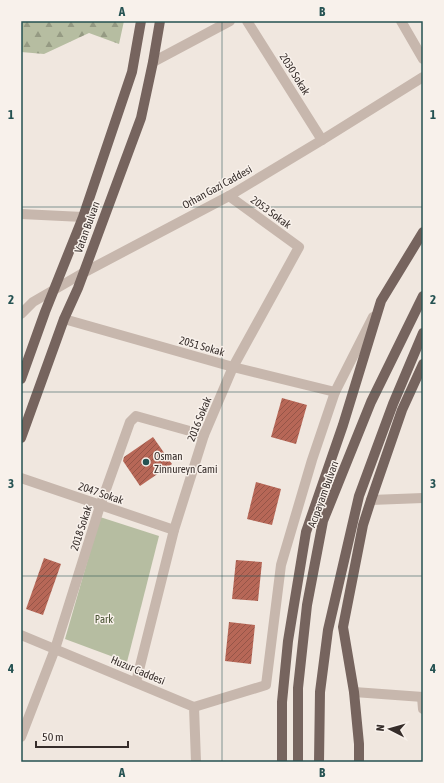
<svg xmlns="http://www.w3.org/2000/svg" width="444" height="783" viewBox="0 0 444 783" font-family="'Asap Condensed',sans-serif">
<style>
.forest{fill:url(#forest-firs)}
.park{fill:#b6bda1}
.building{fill:url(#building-hatch)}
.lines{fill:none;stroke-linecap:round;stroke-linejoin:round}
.minor{stroke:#c7b7ad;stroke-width:10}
.major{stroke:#76645e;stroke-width:10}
.grid{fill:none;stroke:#255252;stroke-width:1;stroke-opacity:0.55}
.poi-dot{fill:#255252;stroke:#f8f1eb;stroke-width:1.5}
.labels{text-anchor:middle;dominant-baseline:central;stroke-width:3;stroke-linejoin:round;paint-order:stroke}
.street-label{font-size:11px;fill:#362d2a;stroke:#f8f1eb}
.poi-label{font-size:11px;fill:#362d2a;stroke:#f8f1eb;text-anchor:start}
.park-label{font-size:11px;fill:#475131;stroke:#f8f1eb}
.neatline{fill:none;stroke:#255252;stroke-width:1.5}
.grid-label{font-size:13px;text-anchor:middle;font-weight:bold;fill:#255252}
</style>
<defs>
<pattern id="forest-firs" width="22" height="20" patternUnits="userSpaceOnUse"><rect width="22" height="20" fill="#b6bda1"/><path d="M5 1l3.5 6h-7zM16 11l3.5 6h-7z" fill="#959a83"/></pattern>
<pattern id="building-hatch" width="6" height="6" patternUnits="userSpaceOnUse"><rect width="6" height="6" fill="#b76757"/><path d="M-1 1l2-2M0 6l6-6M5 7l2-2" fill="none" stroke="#965548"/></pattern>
</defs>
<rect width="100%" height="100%" fill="#f0e7df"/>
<polygon class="forest" points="23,21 124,21 119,44 89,33 44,54 21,52 21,22"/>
<polygon class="park" points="100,517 159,536 127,662 65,639"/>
<g class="building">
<polygon points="282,398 307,405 296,444 271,437"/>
<polygon points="153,437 172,464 140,486 123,461 124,457"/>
<polygon points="256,482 281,489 272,525 247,519"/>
<polygon points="44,558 61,564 43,615 26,609"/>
<polygon points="236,560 262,562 258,601 232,599"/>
<polygon points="229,622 255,625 251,664 225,661"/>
</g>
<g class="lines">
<g class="minor">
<polyline points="247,21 322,140"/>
<polyline points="401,21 423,59"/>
<polyline points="153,62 230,21"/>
<polyline points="21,214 83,217"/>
<polyline points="21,314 33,302 83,273 229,196 322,140 423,77"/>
<polyline points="64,319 233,367 335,392"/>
<polyline points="21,478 174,530"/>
<polyline points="371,500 423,498"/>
<polyline points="21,635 194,707 196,762"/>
<polyline points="136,682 174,530 204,435 233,367 299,247 229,196"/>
<polyline points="354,692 423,697"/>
<polyline points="422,697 423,709"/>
<polyline points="194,707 266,685 281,565 312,460 335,392 373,317"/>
<polyline points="21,737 55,649 100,506 130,422 136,416 204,435"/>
</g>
<g class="major">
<polyline points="21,379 45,312 83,217 132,72 141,21"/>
<polyline points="21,438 64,319 78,288 141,118 153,62 160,21"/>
<polyline points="282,762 282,702 288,641 306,532 343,425 381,301 423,232"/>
<polyline points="298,762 298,688 307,605 323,521 371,402 423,296"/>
<polyline points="319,762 320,692 328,630 359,496 393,404 423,333"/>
<polyline points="359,762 359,744 354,692 343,627 363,525 371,500 402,410 423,364"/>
</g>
</g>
<path class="grid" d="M222 21V762M21 207H423M21 392H423M21 576H423"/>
<circle class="poi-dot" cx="146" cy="462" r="4"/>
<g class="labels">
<g class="street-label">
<text transform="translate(295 74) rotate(58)">2030 Sokak</text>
<text transform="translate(217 187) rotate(-29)">Orhan Gazi Caddesi</text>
<text transform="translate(271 212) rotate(36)">2053 Sokak</text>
<text transform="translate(87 227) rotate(-70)">Vatan Bulvarı</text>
<text transform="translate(202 346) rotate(16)">2051 Sokak</text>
<text transform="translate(199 419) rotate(-68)">2016 Sokak</text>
<text transform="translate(101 493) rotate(19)">2047 Sokak</text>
<text transform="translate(323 494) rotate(-70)">Acıpayam Bulvarı</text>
<text transform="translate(81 528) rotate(-72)">2018 Sokak</text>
<text transform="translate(138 670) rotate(23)">Huzur Caddesi</text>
</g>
<g class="poi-label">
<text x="154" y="456">Osman<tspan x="154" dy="13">Zinnureyn Cami</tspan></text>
</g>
<g class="park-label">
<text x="104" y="619">Park</text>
</g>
</g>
<rect width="444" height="783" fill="none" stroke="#f8f1eb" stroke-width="44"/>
<g transform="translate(390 729) rotate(276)" stroke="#f8f1eb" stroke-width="3" paint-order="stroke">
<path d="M0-3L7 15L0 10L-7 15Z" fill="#362d2a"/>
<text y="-6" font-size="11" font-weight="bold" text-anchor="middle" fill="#362d2a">N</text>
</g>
<path d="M36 741v6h92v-6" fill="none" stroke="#362d2a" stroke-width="2"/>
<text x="42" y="741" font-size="12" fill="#362d2a" stroke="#f8f1eb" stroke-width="3" paint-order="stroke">50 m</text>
<rect x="22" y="22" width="400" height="739" class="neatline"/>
<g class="grid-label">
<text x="122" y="16">A</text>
<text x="322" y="16">B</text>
<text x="11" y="119">1</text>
<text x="433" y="119">1</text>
<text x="11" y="304">2</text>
<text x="433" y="304">2</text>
<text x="11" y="488">3</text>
<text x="433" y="488">3</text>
<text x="11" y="673">4</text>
<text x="433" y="673">4</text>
<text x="122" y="777">A</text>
<text x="322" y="777">B</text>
</g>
</svg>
